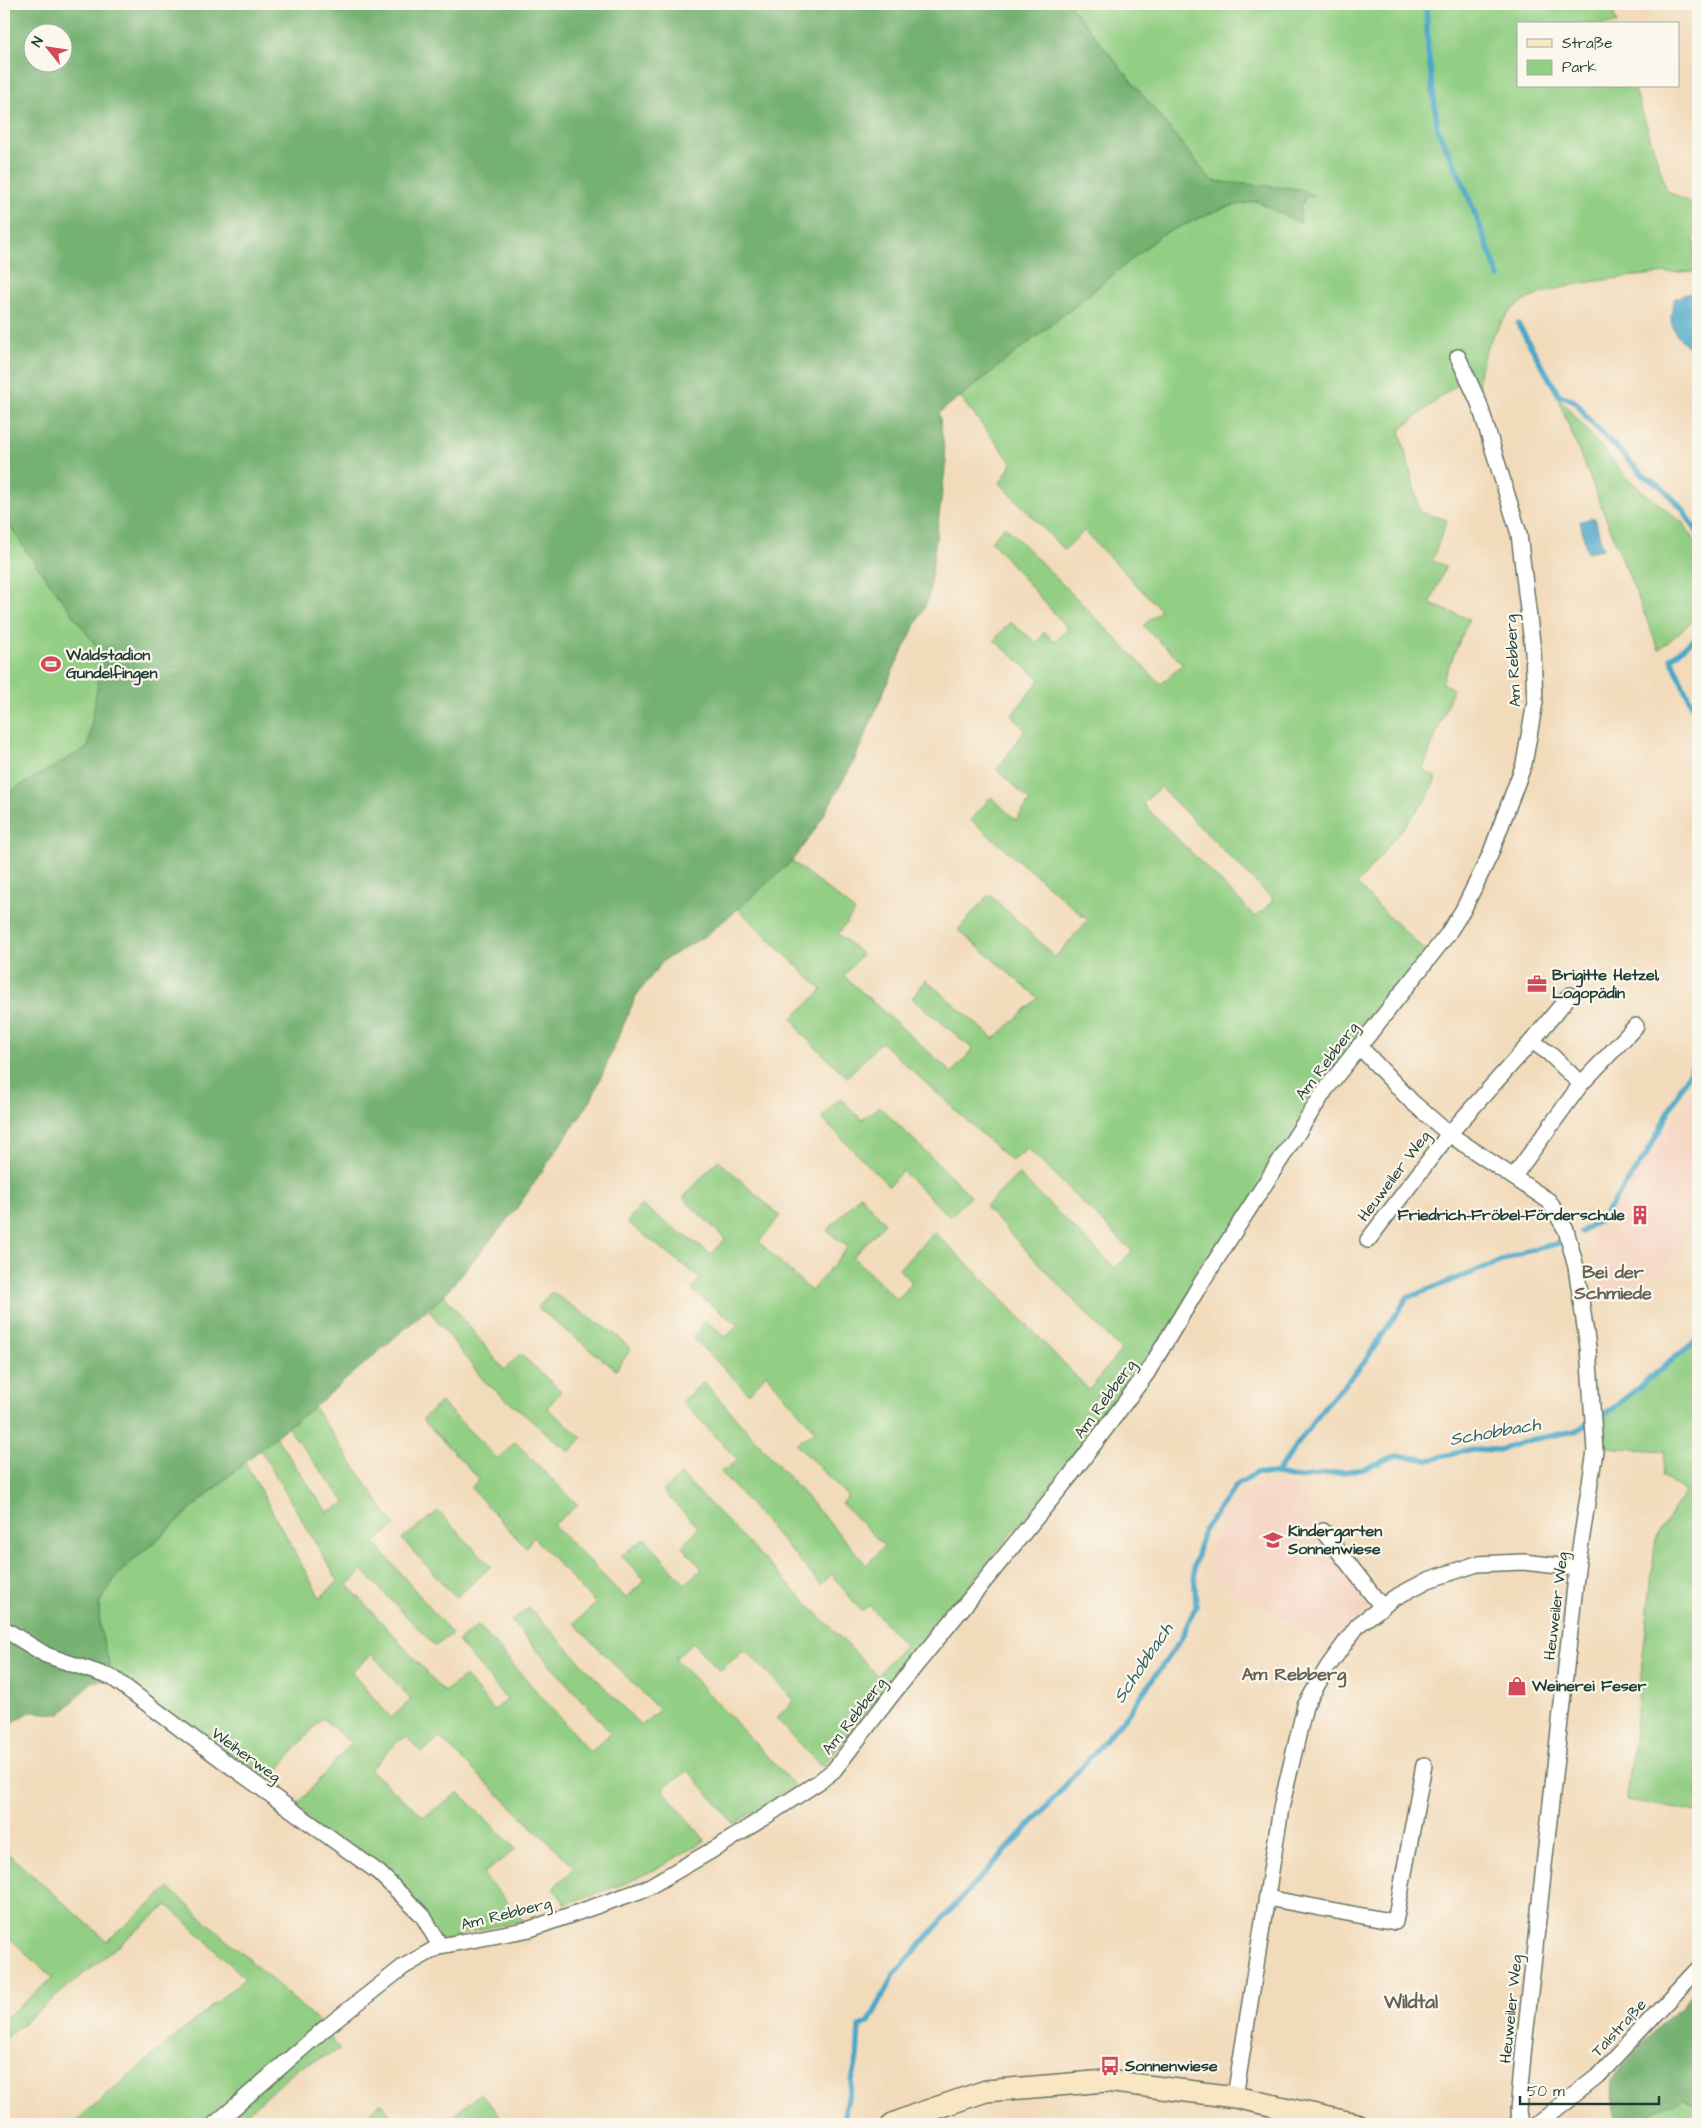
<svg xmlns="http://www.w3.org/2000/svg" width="1702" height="2128" viewBox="0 0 1702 2128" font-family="'Architects Daughter',sans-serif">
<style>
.built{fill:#f5d3c1}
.green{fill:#92ce83;stroke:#58865c;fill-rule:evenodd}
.forest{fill:#75b171;stroke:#4a7752;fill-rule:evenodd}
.water{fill:#49a7c8;stroke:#34727e}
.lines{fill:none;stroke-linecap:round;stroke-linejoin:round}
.stream{stroke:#49a7c8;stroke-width:5.5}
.street-casing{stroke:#697463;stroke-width:18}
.secondary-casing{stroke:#697463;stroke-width:24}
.street{stroke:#fff;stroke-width:15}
.secondary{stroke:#f9e7c3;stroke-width:21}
.labels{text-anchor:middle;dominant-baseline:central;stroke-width:4.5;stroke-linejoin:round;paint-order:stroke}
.poi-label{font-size:16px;font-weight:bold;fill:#1f3d34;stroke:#fbf7ec;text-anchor:start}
.street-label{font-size:16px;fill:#1f3d34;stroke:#fbf7ec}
.neighbourhood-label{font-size:18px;font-weight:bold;fill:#656258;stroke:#fbf7ec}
.water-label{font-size:18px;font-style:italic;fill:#2c5d60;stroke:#fbf7ec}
.quarter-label{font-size:19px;font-weight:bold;fill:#656258;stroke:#fbf7ec}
</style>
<rect width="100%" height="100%" fill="#fbf7ec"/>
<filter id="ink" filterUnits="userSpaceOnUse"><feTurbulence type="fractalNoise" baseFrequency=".02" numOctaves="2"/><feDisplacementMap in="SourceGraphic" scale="10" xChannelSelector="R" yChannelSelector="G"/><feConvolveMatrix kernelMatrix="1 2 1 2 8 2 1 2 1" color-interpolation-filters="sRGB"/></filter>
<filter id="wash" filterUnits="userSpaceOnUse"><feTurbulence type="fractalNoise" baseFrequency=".0096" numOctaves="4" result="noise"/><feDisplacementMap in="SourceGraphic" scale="20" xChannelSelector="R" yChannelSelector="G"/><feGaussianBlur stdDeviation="1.12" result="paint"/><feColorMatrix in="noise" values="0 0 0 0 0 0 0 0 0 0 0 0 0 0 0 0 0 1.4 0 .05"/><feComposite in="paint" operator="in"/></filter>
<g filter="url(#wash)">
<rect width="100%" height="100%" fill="#f2dbbb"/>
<g class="built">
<polygon points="1691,1094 1698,1102 1698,1218 1664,1270 1602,1299 1593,1234"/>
<polygon points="1261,1483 1296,1487 1373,1603 1329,1645 1203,1572 1227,1508"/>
</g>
<g class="green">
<path d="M1069 4H1611L1617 24H1518V86H1634L1667 191 1694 205 1695 271C1655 274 1541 281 1513 309 1499 323 1486 345 1481 365 1478 376 1479 391 1479 403L1462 380 1400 430 1420 512 1447 520 1432 561 1446 566 1430 604 1469 619 1442 682 1453 689 1423 769 1436 778 1426 800 1357 884 1386 914 1430 955 1323 1090 1215 1265 1064 1469 822 1767 776 1718 794 1700 745 1650 719 1671 693 1643 675 1658 795 1786 734 1824 688 1770 662 1789 705 1840 660 1867 626 1883 565 1904 553 1888 574 1867 439 1737 422 1753 406 1737 397 1742 370 1770 424 1817 459 1792 516 1849 483 1874 523 1920 464 1933 440 1946 423 1916 293 1810 351 1743 322 1718 262 1788 113 1678 100 1629 99 1604 117 1575 245 1462 320 1598 338 1581 260 1449 275 1436 327 1512 346 1503 287 1427 314 1407 395 1526 374 1542 452 1634 435 1646 363 1571 348 1585 444 1692 465 1676 494 1710 507 1700 458 1641 478 1625 590 1752 611 1733 511 1621 529 1608 641 1726 659 1710 574 1623 596 1604 533 1537 526 1548 471 1488 479 1479 422 1419 441 1402 498 1459 515 1442 578 1505 553 1525 626 1598 645 1580 621 1556 645 1538 685 1584 702 1569 683 1547 698 1527 663 1491 681 1474 877 1675 905 1645 869 1605 862 1612 831 1574 821 1585 721 1472 738 1460 682 1401 704 1382 867 1565 884 1546 841 1503 848 1497 796 1444 815 1431 766 1374 749 1394 693 1338 706 1321 726 1337 738 1325 692 1290 700 1278 627 1222 641 1205 711 1254 725 1239 683 1198 718 1160 780 1216 759 1242 811 1291 848 1247 827 1231 860 1195 885 1223 853 1257 897 1300 912 1283 899 1269 934 1232 987 1283 1089 1390 1121 1350 985 1207 1018 1174 1115 1268 1132 1251 1028 1149 1011 1161 881 1042 847 1077 802 1034 792 1018 822 990 738 909 792 861 855 911 838 934 862 954 844 976 952 1073 973 1049 912 998 926 980 994 1039 1038 998 958 930 989 894 1055 957 1088 920 971 820 991 797 1016 820 1030 801 997 770 1025 730 1012 715 1040 679 994 640 1010 622 1037 643 1044 632 1055 641 1068 629 991 541 1005 526 1161 684 1183 664 1143 626 1161 610 1084 531 1064 550 1000 483 1012 463 960 397 1075 306 1161 235 1223 208 1257 201 1301 223 1300 207 1306 197 1312 195 1255 186 1212 181ZM1160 787 1273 900 1256 917 1143 804ZM372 1654 411 1700 391 1718 351 1672Z"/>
<polygon points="1556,394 1628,479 1684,524 1698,546 1698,616 1659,650"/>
<polygon points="4,516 27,552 100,651 99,676 88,748 4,795"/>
<polygon points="840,1098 862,1120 879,1106 971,1196 950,1217 902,1171 889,1186 821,1118"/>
<polygon points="551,1292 616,1335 631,1349 616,1370 538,1308"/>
<polygon points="444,1295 504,1370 520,1354 561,1391 547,1408 582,1438 569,1452 484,1381 429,1310"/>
<polygon points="1698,1339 1698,1812 1627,1801 1656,1536 1685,1492 1662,1475 1665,1451 1605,1447 1606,1414"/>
<polygon points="438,1511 491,1566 456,1598 402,1539"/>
<polygon points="4,1850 107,1941 169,1888 319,2022 340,2050 300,2067 234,2124 72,2124 245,1978 168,1905 4,2039 4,2019 53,1978 4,1933"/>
<polygon points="481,2093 506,2124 443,2124"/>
<polygon points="1681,2097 1696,2105 1698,2111 1698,2124 1636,2124"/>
<polygon points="381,2103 397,2124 356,2124 380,2103"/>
</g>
<g class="forest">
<path d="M4 4H1069L1212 181 1300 189 1313 195 1306 197 1300 207 1301 224 1257 201 1223 208 1161 235 1075 306 939 413 946 462 928 600 893 670 854 761 817 827 792 861 738 909 705 936 664 960 636 996 591 1100 514 1212 444 1295 314 1407 287 1427 214 1488 117 1575 99 1604 100 1629 113 1678 92 1682 61 1714 30 1712 4 1728V795L88 747 99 676 100 651 27 552 4 516ZM32 32H62V62H32Z"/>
<polygon points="1698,1987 1698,2111 1696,2105 1681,2097 1636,2124 1616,2124 1610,2081 1645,2040 1683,2005"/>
</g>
<g class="water">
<path d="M1690 293 1698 295V355C1675 336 1665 328 1675 298Z"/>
<polygon points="1595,518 1603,549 1587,552 1580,521"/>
</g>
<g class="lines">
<g class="stream">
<polyline points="1426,4 1428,51 1438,130 1464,185 1499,277"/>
<path d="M1518 324 1559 395C1574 399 1579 403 1586 417L1644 476 1659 485 1682 508 1698 533"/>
<polyline points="1698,636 1671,658 1698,719"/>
<polyline points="1581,1232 1603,1217 1647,1154 1698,1055"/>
<polyline points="1276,1474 1324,1407 1363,1364 1407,1298 1527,1251 1560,1243"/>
<polyline points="842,2124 857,2059 859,2027 869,2022 894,1975 956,1904 1041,1813 1128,1714 1180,1641 1196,1606 1194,1567 1203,1531 1237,1485 1256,1473 1276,1474 1297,1478 1364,1469 1397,1455 1429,1460 1472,1449 1499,1450 1530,1440 1575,1431 1606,1414 1698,1339"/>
</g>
</g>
</g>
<g filter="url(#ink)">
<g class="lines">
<defs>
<g id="street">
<polyline points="1532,1041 1550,1054 1581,1084"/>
<polyline points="1359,1046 1411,1101 1449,1134 1549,1201 1566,1230 1576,1267 1588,1347 1595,1451 1577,1568 1523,2055 1518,2111 1520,2124"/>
<polyline points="1514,1176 1581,1084 1636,1026"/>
<polyline points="1368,1240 1449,1134 1532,1041 1570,995"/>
<polyline points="1323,1531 1382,1607"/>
<polyline points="4,1629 46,1655 113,1678 221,1759 378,1872 423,1916 440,1946"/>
<polyline points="1267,1898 1395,1922 1424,1765"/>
<polyline points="1235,2097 1281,1808 1305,1706 1327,1668 1358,1625 1394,1598 1428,1580 1477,1564 1523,1562 1577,1568"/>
<polyline points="215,2124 323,2030 403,1967 440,1946 530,1929 645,1889 723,1844 820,1781 834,1770 894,1692 1070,1476 1147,1373 1198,1288 1326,1089 1447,935 1463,910 1490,855 1524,764 1535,702 1533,651 1519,534 1479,403 1458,357"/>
<polyline points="1537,2124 1597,2077 1698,1969"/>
</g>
<polyline id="secondary" points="893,2124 915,2115 986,2091 1106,2081 1235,2097 1356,2124"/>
</defs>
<use href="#street" class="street-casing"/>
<use href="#secondary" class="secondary-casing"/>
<use href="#street" class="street"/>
<use href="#secondary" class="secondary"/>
</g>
</g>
<defs>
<symbol id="stadium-bare" viewBox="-9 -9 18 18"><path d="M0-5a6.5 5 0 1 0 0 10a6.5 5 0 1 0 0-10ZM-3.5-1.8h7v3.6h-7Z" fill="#d1495b" stroke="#fbf7ec" stroke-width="2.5" paint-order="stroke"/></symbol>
<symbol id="office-bare" viewBox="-9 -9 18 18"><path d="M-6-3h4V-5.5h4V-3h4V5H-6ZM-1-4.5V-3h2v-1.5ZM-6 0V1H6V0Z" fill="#d1495b" stroke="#fbf7ec" stroke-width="2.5" paint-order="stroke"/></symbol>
<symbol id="building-bare" viewBox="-9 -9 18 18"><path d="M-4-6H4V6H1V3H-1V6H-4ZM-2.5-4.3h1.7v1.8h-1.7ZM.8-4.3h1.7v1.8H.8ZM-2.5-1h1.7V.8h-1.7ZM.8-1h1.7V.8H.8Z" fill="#d1495b" stroke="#fbf7ec" stroke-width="2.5" paint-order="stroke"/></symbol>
<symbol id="school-bare" viewBox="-9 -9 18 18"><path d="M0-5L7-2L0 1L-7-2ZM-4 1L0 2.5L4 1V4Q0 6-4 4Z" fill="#d1495b" stroke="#fbf7ec" stroke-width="2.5" paint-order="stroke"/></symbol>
<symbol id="shop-bare" viewBox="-9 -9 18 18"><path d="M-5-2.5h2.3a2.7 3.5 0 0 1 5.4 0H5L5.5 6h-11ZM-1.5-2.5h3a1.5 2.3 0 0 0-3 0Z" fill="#d1495b" stroke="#fbf7ec" stroke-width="2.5" paint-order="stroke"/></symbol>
<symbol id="bus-bare" viewBox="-9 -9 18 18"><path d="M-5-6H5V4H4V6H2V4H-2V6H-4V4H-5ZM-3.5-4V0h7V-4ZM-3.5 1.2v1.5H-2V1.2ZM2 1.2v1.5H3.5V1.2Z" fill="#d1495b" stroke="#fbf7ec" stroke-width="2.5" paint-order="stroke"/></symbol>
</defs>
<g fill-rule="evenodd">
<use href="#stadium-bare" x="37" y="650" width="28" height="28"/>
<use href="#office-bare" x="1523" y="970" width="28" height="28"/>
<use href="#building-bare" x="1626" y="1201" width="28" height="28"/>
<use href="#school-bare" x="1259" y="1526" width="28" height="28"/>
<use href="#shop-bare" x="1503" y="1672" width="28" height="28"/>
<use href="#bus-bare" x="1096" y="2052" width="28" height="28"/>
</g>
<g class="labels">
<g class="poi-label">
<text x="66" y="655">Waldstadion<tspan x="66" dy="18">Gundelfingen</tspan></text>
<text x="1552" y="975">Brigitte Hetzel,<tspan x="1552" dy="18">Logopädin</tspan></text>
<text x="1625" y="1215" text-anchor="end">Friedrich-Fröbel-Förderschule</text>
<text x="1288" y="1531">Kindergarten<tspan x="1288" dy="18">Sonnenwiese</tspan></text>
<text x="1532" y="1686">Weinerei Feser</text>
<text x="1125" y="2066">Sonnenwiese</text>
</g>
<g class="street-label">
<text transform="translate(1513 661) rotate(-93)">Am Rebberg</text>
<text transform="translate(1327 1061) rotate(-53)">Am Rebberg</text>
<text transform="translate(1394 1176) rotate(-53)">Heuweiler Weg</text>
<text transform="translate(1105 1399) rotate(-54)">Am Rebberg</text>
<text transform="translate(1556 1606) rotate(-83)">Heuweiler Weg</text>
<text transform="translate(854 1716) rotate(-52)">Am Rebberg</text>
<text transform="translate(246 1755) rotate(36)">Weiherweg</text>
<text transform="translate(506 1914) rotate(-14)">Am Rebberg</text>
<text transform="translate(1511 2009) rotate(-84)">Heuweiler Weg</text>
<text transform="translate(1619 2028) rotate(-47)">Talstraße</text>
</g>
<g class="neighbourhood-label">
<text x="1613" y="1272">Bei der<tspan x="1613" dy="21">Schmiede</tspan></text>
<text x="1294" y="1674">Am Rebberg</text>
</g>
<g class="water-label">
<text transform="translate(1495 1432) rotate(-10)">Schobbach</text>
<text transform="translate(1143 1663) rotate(-56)">Schobbach</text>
</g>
<g class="quarter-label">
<text x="1411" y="2002">Wildtal</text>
</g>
</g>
<rect width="1702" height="2128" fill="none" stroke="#fbf7ec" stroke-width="20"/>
<rect x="1517" y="22" width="162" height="65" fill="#fbf7ec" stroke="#a3ada2"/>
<rect x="1527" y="39" width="25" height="8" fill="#f9e7c3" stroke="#a3ada2"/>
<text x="1562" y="48" font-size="15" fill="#1f3d34">Straße</text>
<rect x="1527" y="60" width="25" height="15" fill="#92ce83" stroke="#a3ada2"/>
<text x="1562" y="72" font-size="15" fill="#1f3d34">Park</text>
<g transform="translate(48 48) rotate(300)"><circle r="24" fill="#fbf7ec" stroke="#a3ada2"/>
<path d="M0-4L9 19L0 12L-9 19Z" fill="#d1495b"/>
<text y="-8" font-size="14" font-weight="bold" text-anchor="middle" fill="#1f3d34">N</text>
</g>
<path d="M1520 2096v8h139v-8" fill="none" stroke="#1f3d34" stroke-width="2.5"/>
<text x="1527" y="2096" font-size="15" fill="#1f3d34" stroke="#fbf7ec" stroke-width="4" paint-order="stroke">50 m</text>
</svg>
